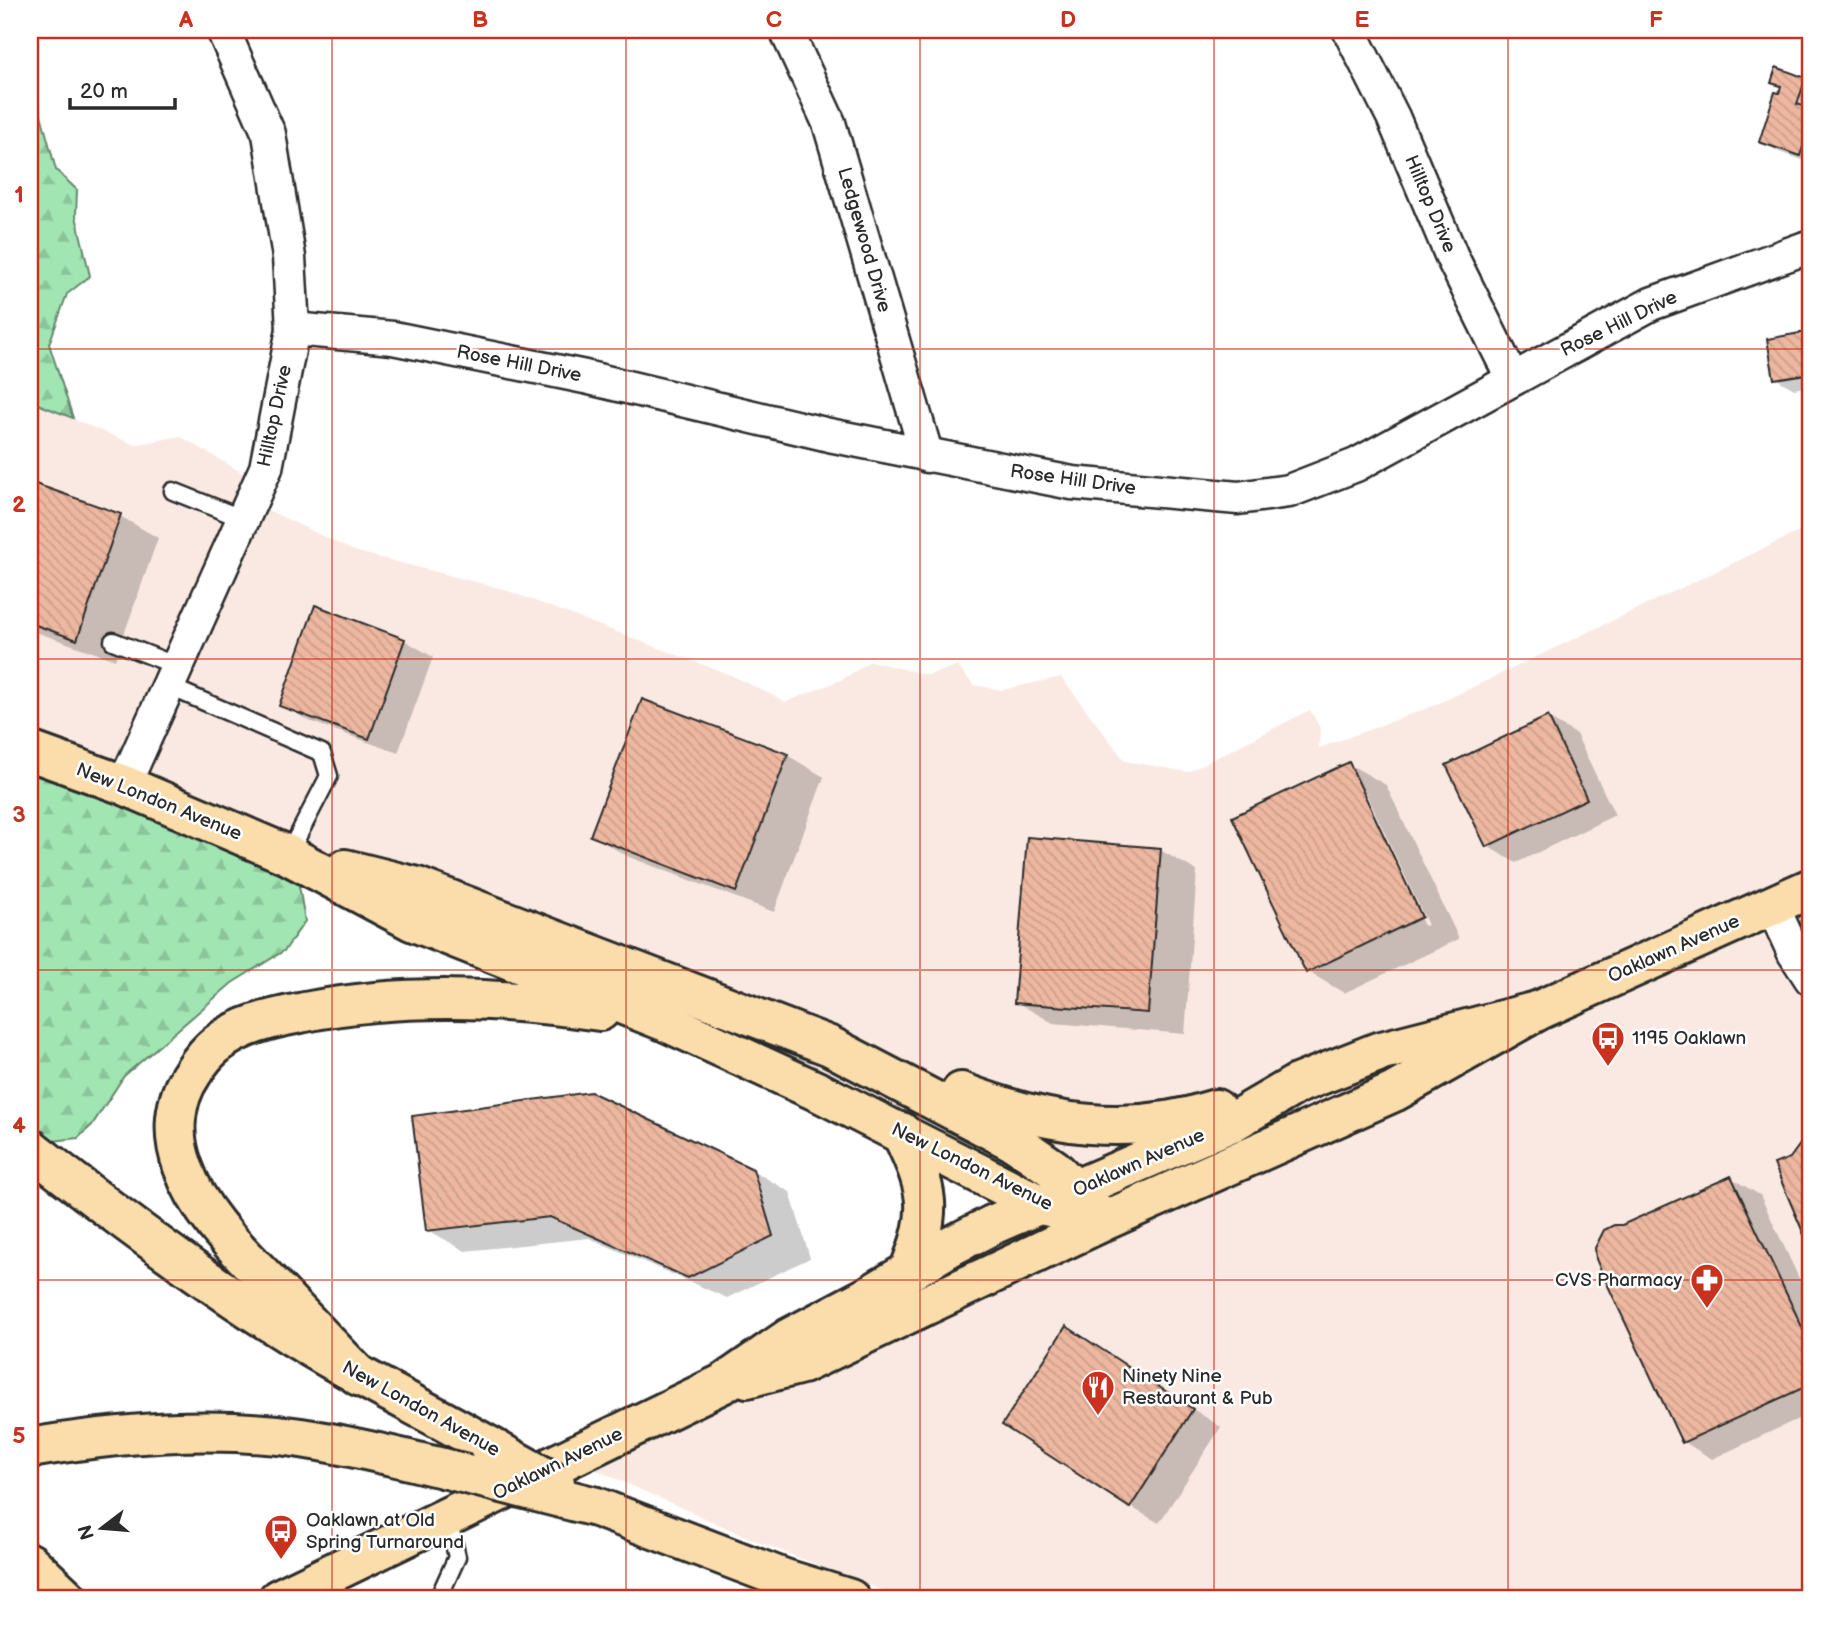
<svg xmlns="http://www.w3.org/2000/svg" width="1841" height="1629" viewBox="0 0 1841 1629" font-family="'Balsamiq Sans',sans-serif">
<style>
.built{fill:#fae9e2}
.forest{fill:url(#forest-firs);stroke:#66886e;stroke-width:2}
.shadow{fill:#0003;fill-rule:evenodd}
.building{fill:url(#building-back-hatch);stroke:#2b2b2b;stroke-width:2}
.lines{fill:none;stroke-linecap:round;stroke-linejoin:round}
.service-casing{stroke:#2b2b2b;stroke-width:21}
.minor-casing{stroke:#2b2b2b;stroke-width:37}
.primary-casing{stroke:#2b2b2b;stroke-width:44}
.service{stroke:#fff;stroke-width:16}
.minor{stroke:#fff;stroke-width:32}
.primary{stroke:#faddab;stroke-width:38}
.primary-bridge-casing{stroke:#2b2b2b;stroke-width:44;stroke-linecap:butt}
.primary-bridge{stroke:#faddab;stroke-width:38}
.grid{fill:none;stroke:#c8321e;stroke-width:2;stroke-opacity:0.55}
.labels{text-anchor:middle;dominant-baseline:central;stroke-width:5;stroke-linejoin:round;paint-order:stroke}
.street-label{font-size:19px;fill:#2b2b2b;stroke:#fff}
.poi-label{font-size:19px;fill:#2b2b2b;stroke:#fff;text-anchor:start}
.neatline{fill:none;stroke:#c8321e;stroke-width:2.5}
.grid-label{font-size:23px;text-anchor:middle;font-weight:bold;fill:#c8321e}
</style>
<defs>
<pattern id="forest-firs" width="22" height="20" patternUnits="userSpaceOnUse" patternTransform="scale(1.75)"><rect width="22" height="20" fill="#a0e5b2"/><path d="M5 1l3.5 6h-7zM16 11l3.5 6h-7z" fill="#8ac599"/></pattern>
<pattern id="building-back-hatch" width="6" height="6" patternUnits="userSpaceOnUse" patternTransform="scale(1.75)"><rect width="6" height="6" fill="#edb7a0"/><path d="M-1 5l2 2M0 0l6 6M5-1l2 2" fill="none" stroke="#cb9e8a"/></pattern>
</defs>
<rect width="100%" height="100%" fill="#fff"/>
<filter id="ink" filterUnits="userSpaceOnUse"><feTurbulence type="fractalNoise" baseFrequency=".0143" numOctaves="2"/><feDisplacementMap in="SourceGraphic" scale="14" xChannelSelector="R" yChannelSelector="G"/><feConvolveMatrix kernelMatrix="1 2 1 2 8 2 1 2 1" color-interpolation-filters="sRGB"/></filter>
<g filter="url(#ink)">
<polygon class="built" points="30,401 135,445 180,436 254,480 253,503 354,551 503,589 733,676 786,702 843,679 870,661 928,675 957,666 974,685 1002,690 1061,677 1125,761 1188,772 1310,710 1320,728 1319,748 1433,706 1811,526 1811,1599 913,1599 889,1593 756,1541 592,1468 1101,1201 1085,1177 653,1016 30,770"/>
<g class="forest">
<polygon points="30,97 37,100 56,170 77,190 76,216 90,276 67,294 49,344 73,418 30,401"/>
<polygon points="30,770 125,802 298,880 305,921 285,950 232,983 124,1076 92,1125 78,1138 36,1143 30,1137"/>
</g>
<g class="shadow">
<polygon points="1777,69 1811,82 1811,163 1779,152 1761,141 1782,88 1773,82"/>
<polygon points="1811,333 1811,386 1794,389 1775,378 1769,341"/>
<polygon points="30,484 120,516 158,538 115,660 30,630"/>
<polygon points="404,640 433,657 398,753 309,721 281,705"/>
<polygon points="1548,718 1576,734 1615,815 1516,863 1487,846"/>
<polygon points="787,755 824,777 774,912 629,857 592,836"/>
<path d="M1349 764 1386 785 1459 939 1344 993 1307 971ZM1362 793H1366L1428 925 1424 926Z"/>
<polygon points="1160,850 1197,871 1185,1034 1053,1023 1016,1002"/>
<polygon points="1811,1136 1811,1246 1776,1165 1792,1159 1807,1137"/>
<polygon points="752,1170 790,1192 810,1258 727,1298 589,1238 465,1251 428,1230"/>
<polygon points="1731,1178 1760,1195 1811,1304 1811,1413 1712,1459 1684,1442"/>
<polygon points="1066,1328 1221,1427 1159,1523 1131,1507"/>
</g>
<g class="building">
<polygon points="1776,67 1806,78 1797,104 1811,109 1811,122 1800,156 1759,142 1775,92 1779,93 1781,86 1771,83"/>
<polygon points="1811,331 1811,385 1807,386 1806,374 1774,379 1767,339"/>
<polygon points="30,482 121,514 77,640 30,623"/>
<polygon points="315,605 405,639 369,739 279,706"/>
<polygon points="642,699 788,754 736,892 590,836"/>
<polygon points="1548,716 1587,799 1486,847 1446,765"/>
<polygon points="1349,762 1422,917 1306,973 1232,817"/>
<polygon points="1027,837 1161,848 1148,1013 1014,1003"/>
<polygon points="591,1092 753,1169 773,1236 688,1278 550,1217 426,1231 412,1116"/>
<polygon points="1811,1135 1811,1251 1774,1164 1790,1158 1806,1136"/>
<polygon points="1731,1176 1811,1346 1811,1388 1807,1386 1682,1443 1602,1273 1596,1259 1595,1248 1604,1230 1614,1225 1622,1225"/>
<polygon points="1066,1326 1193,1409 1130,1508 1002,1425"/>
</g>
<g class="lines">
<defs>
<g id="service">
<polyline points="173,491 243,519"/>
<polyline points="113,641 177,666"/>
<polyline points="168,686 322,753 329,776 288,855"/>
<polyline points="438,1599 457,1557 448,1518"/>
</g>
<g id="minor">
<polyline points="786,30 829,123 927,456"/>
<polyline points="1349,30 1393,117 1452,257 1512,378"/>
<polyline points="293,329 393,338 585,377 829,435 1072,483 1238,498 1289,491 1356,465 1651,304 1811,246"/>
<polyline points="124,785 266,468 293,329 289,257 269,134 223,30"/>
<polyline points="1772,905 1794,953 1811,979"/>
</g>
<g id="primary">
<polyline points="30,751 124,785 288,855 412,921 664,1021 823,1094 1041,1205 1058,1209"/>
<polyline points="345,869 417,887 830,1046 1016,1143 1054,1169 1091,1206"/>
<path d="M961 1092C1047 1125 1127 1138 1216 1109"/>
<path d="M901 1132C929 1191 934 1209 909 1271"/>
<path d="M30 1148C109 1210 190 1271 276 1326 344 1370 418 1406 489 1446"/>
<path d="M359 1376C330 1346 301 1315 271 1284 238 1250 199 1214 183 1167 171 1135 173 1101 193 1072 200 1061 207 1052 217 1044 242 1024 275 1018 305 1012 403 993 501 997 600 1011"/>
<polyline points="747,1378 802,1364 1104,1221 1394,1092 1537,1011 1811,888"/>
<path d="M30 1448C119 1433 211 1425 301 1438 349 1445 396 1457 443 1468"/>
<polyline points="596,1507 785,1579 850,1599"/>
<polyline points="30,1563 68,1599"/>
<polyline points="278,1599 724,1383 789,1338 863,1299 953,1245 992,1225 1232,1122 1297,1084 1378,1052 1537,1011"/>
</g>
</defs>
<use href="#service" class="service-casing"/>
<use href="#minor" class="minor-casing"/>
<use href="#primary" class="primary-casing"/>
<use href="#service" class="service"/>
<use href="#minor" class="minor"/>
<use href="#primary" class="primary"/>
<defs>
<g id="primary-bridge">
<polyline points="489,1446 555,1483"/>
<polyline points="443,1468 596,1507"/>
</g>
</defs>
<use href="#primary-bridge" class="primary-bridge-casing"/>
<use href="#primary-bridge" class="primary-bridge"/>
</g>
</g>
<path class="grid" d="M332 30V1599M626 30V1599M920 30V1599M1214 30V1599M1508 30V1599M30 349H1811M30 659H1811M30 970H1811M30 1280H1811"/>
<defs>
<symbol id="bus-pin" viewBox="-11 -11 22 30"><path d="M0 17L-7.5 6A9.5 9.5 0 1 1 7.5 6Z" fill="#c8321e" stroke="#fff"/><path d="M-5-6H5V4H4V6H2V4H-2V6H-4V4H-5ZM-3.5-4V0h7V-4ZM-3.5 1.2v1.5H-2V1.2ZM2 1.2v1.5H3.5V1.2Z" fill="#fff"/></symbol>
<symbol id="pharmacy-pin" viewBox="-11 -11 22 30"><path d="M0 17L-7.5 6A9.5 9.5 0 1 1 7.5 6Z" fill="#c8321e" stroke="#fff"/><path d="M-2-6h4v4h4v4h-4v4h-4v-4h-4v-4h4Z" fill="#fff"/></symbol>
<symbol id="restaurant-pin" viewBox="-11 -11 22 30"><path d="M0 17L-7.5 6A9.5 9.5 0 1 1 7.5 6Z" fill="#c8321e" stroke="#fff"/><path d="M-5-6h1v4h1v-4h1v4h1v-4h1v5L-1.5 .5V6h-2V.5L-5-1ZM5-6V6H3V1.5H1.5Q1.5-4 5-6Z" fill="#fff"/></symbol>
</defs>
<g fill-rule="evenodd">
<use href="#bus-pin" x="1589" y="1019" width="38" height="52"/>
<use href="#pharmacy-pin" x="1688" y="1261" width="38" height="52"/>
<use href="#restaurant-pin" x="1079" y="1368" width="38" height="52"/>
<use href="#bus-pin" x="262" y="1512" width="38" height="52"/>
</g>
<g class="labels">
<g class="street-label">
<text transform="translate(1430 204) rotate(67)">Hilltop Drive</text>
<text transform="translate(864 240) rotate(74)">Ledgewood Drive</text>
<text transform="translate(1619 324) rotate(-26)">Rose Hill Drive</text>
<text transform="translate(519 364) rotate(11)">Rose Hill Drive</text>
<text transform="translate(275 416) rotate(-78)">Hilltop Drive</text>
<text transform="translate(1073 480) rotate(8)">Rose Hill Drive</text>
<text transform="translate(159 802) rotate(22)">New London Avenue</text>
<text transform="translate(1674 949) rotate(-24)">Oaklawn Avenue</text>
<text transform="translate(1139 1163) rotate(-24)">Oaklawn Avenue</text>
<text transform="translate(972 1167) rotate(26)">New London Avenue</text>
<text transform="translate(421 1409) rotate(29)">New London Avenue</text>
<text transform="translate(558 1464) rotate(-26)">Oaklawn Avenue</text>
</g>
<g class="poi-label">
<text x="1632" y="1038">1195 Oaklawn</text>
<text x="1682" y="1280" text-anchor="end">CVS Pharmacy</text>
<text x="1122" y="1376">Ninety Nine<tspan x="1122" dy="22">Restaurant &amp; Pub</tspan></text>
<text x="306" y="1520">Oaklawn at Old<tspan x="306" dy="22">Spring Turnaround</tspan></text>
</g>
</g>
<rect width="1841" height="1629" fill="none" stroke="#fff" stroke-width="77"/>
<g transform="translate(102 1528) rotate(254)" stroke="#ffffff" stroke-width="5" paint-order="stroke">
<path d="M0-5L12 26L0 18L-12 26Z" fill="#2b2b2b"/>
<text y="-10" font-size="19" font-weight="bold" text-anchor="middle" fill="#2b2b2b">N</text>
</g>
<path d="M70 98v10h105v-10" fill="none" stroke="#2b2b2b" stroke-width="3.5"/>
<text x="80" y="98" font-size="21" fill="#2b2b2b" stroke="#ffffff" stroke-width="5" paint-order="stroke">20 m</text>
<rect x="38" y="38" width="1764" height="1552" class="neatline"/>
<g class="grid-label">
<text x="186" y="27">A</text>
<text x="480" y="27">B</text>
<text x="774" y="27">C</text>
<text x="1068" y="27">D</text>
<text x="1362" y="27">E</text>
<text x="1656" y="27">F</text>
<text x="19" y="202">1</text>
<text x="19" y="512">2</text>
<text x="19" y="822">3</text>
<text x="19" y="1133">4</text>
<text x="19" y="1443">5</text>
</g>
</svg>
